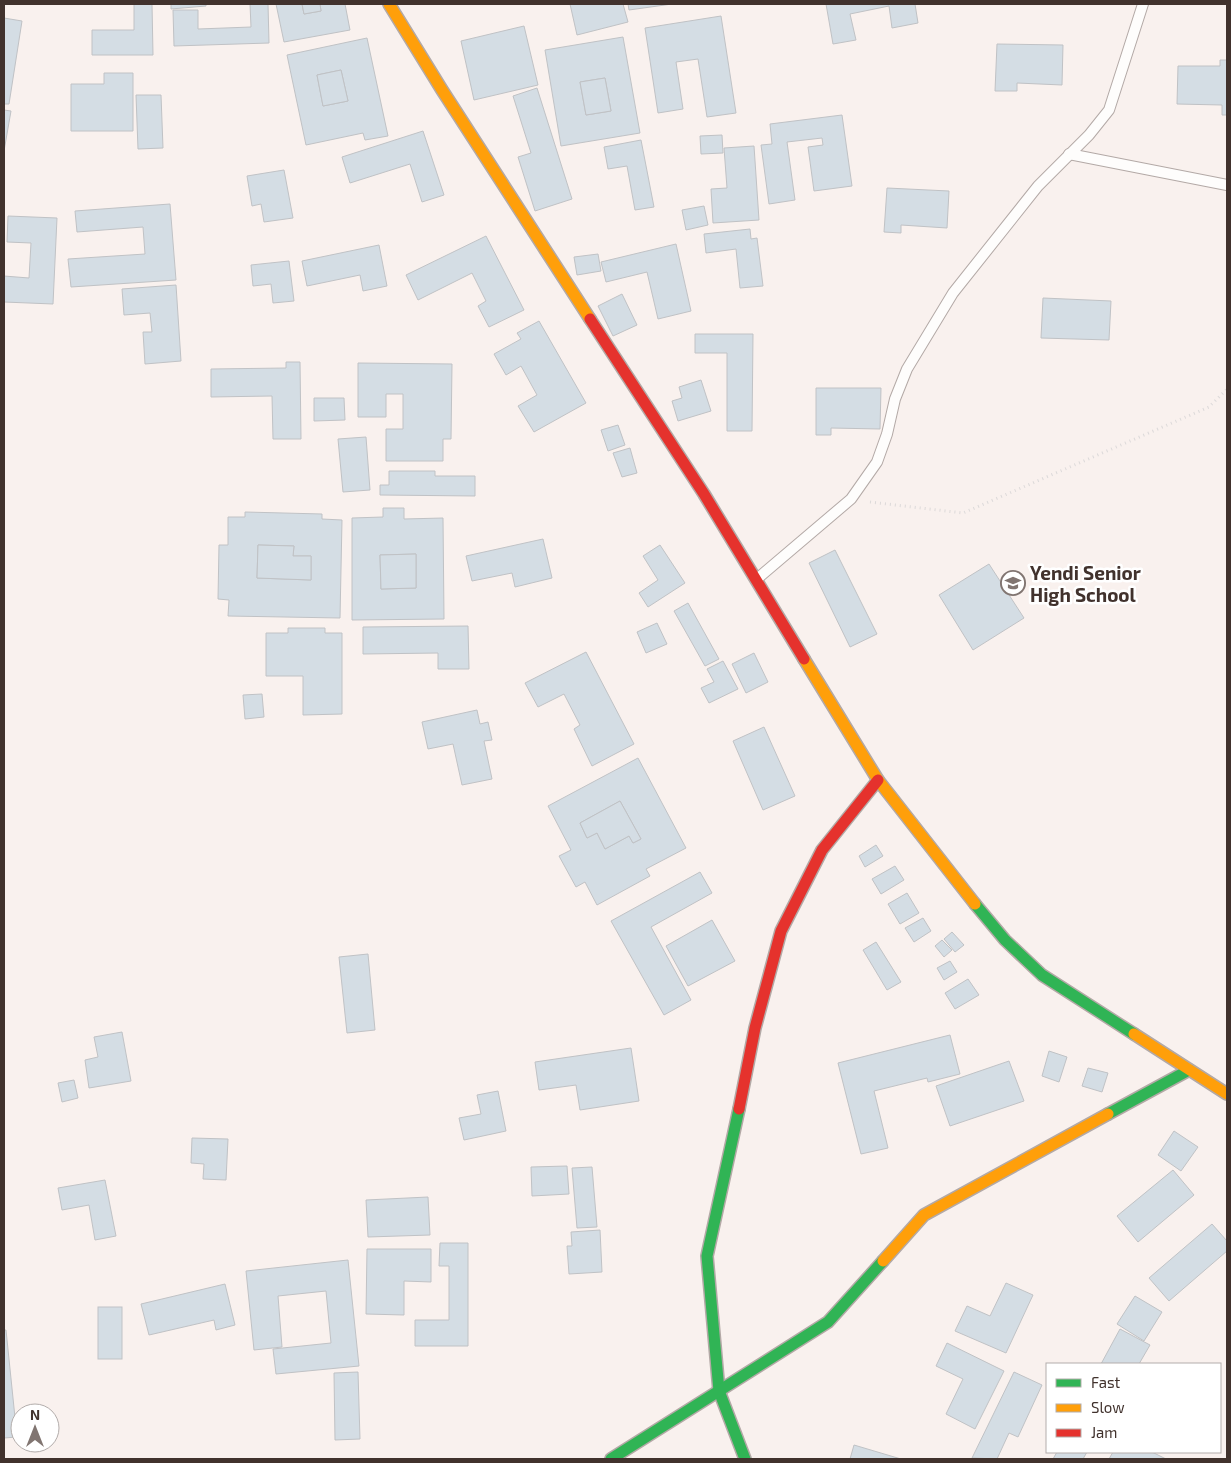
<svg xmlns="http://www.w3.org/2000/svg" width="1231" height="1463" viewBox="0 0 1231 1463" font-family="'Exo 2',sans-serif">
<style>
.building{fill:#d4dde4;stroke:#c0c2c5;fill-rule:evenodd}
.lines{fill:none;stroke-linecap:round;stroke-linejoin:round}
.lane-casing{stroke:#b3a9a6;stroke-width:12}
.fast-casing{stroke:#b3a9a6;stroke-width:14}
.slow-casing{stroke:#b3a9a6;stroke-width:14}
.jam-casing{stroke:#b3a9a6;stroke-width:14}
.path{stroke:#dcd9d9;stroke-width:3;stroke-dasharray:1 4;stroke-linecap:butt}
.lane{stroke:#fefdfc;stroke-width:10}
.fast{stroke:#30b455;stroke-width:11}
.slow{stroke:#ff9f0a;stroke-width:11}
.jam{stroke:#e5322d;stroke-width:11}
.labels{text-anchor:middle;dominant-baseline:central;stroke-width:5;stroke-linejoin:round;paint-order:stroke}
.poi-label{font-size:19px;font-weight:bold;fill:#41322d;stroke:#fff;text-anchor:start}
</style>
<rect width="100%" height="100%" fill="#f9f1ee"/>
<g class="building">
<polygon points="134,4 152,4 153,55 92,55 92,30 134,30"/>
<polygon points="171,4 206,4 206,6 171,9"/>
<polygon points="250,4 268,4 269,43 174,46 173,10 198,10 198,29 251,27"/>
<polygon points="276,4 302,4 304,14 321,11 320,4 345,4 350,30 284,42"/>
<polygon points="302,4 320,4 321,11 304,14"/>
<polygon points="570,4 623,4 628,22 577,35"/>
<polygon points="628,4 672,4 629,10"/>
<polygon points="826,4 915,4 918,23 892,28 889,6 850,14 856,40 833,44"/>
<polygon points="721,16 736,113 707,117 698,59 676,62 683,109 658,113 645,28"/>
<polygon points="4,18 22,21 9,104 4,104"/>
<polygon points="524,26 538,85 474,100 461,41"/>
<path d="M623 37 640 133 561 146 545 50ZM605 78 611 111 586 115 580 82Z"/>
<path d="M367 38 388 136 365 140 363 133 306 145 287 55ZM341 70 348 101 323 106 317 75Z"/>
<polygon points="997,44 1063,45 1062,85 1017,83 1017,91 995,91"/>
<polygon points="1220,60 1227,60 1227,115 1222,115 1222,105 1177,104 1178,66 1220,66"/>
<polygon points="341,70 348,101 323,106 317,75"/>
<polygon points="104,73 133,73 133,131 71,131 71,84 104,84"/>
<polygon points="605,78 611,111 586,115 580,82"/>
<polygon points="537,88 572,199 535,211 518,157 531,153 513,96"/>
<polygon points="136,95 161,95 163,148 138,149"/>
<polygon points="4,110 11,111 4,151"/>
<polygon points="842,115 852,186 814,191 808,147 823,145 822,138 787,142 795,200 769,204 761,145 772,144 770,124"/>
<polygon points="423,131 444,195 422,202 410,164 350,183 342,157"/>
<polygon points="722,135 723,153 701,154 700,136"/>
<polygon points="641,140 654,207 635,210 627,166 608,169 604,147"/>
<polygon points="754,146 759,220 713,223 711,189 727,188 724,148"/>
<polygon points="284,170 293,218 264,222 261,204 252,206 247,176"/>
<polygon points="887,188 949,191 947,228 901,225 901,233 884,232"/>
<polygon points="170,204 176,280 71,287 68,259 145,254 143,227 77,232 75,211"/>
<polygon points="704,206 708,225 686,230 682,210"/>
<polygon points="8,216 57,218 53,304 4,302 4,276 29,278 31,243 7,242"/>
<polygon points="750,229 751,239 757,238 763,286 740,288 736,249 706,253 704,234"/>
<polygon points="486,236 524,310 489,327 478,306 486,301 472,273 418,300 406,275"/>
<polygon points="676,244 691,311 658,319 647,272 606,282 601,262"/>
<polygon points="379,245 387,286 363,291 360,275 307,286 302,261"/>
<polygon points="598,254 601,271 577,275 574,257"/>
<polygon points="289,261 294,301 273,303 271,284 253,286 251,265"/>
<polygon points="176,285 181,361 145,364 143,332 152,332 150,313 124,315 122,289"/>
<polygon points="622,294 637,325 613,336 598,306"/>
<polygon points="1043,298 1111,301 1109,340 1041,338"/>
<polygon points="539,321 586,403 534,432 518,406 537,395 521,366 506,375 494,354 521,339 517,333"/>
<polygon points="695,334 753,334 752,431 727,431 727,353 695,353"/>
<polygon points="286,362 300,362 301,439 273,439 272,396 211,397 211,369 286,368"/>
<polygon points="358,363 452,364 451,439 443,439 443,461 386,461 386,429 403,429 403,394 386,394 386,417 358,417"/>
<polygon points="701,380 711,411 678,421 672,401 682,398 679,387"/>
<polygon points="816,388 881,388 880,429 831,428 831,435 816,435"/>
<polygon points="314,398 344,398 345,420 314,421"/>
<polygon points="618,425 625,445 608,451 601,430"/>
<polygon points="366,437 370,490 343,492 338,439"/>
<polygon points="630,448 637,473 622,477 613,453"/>
<polygon points="389,471 435,471 435,476 475,476 475,496 380,495 380,485 389,485"/>
<path d="M383 508H404V519L443 518 444 619 352 620V518L383 517ZM416 554V588L381 589 380 555Z"/>
<path d="M245 512 322 514V519L342 520 340 618 228 616 229 600 218 599 219 545H228V517H245ZM258 545 294 546 293 556H311V580L257 578Z"/>
<polygon points="543,539 552,578 515,587 512,573 472,581 466,556"/>
<polygon points="258,545 294,546 293,556 311,556 311,580 257,578"/>
<polygon points="660,545 685,583 648,607 639,593 658,580 643,556"/>
<polygon points="835,550 877,634 850,647 809,563"/>
<polygon points="416,554 416,588 381,589 380,555"/>
<polygon points="989,564 1024,618 973,650 939,595"/>
<polygon points="688,603 719,659 705,666 674,611"/>
<polygon points="657,623 667,644 646,653 637,632"/>
<polygon points="468,626 469,669 438,669 438,653 363,654 363,627"/>
<polygon points="288,628 325,628 325,633 342,633 342,714 303,715 303,676 266,676 266,633 288,633"/>
<polygon points="586,652 634,744 592,766 574,729 580,725 564,694 538,707 525,683"/>
<polygon points="754,653 768,682 746,693 732,664"/>
<polygon points="723,661 738,689 709,703 701,688 714,682 707,669"/>
<polygon points="262,694 264,717 245,719 243,695"/>
<polygon points="477,710 480,724 488,722 492,740 484,741 492,779 462,785 453,744 428,749 422,722"/>
<polygon points="764,727 795,796 763,810 733,741"/>
<path d="M638 758 686 848 646 869 650 876 597 905 585 882 576 887 559 856 571 850 548 806ZM620 801 641 839 633 843 629 836 605 849 597 833 587 838 580 823Z"/>
<polygon points="620,801 641,839 633,843 629,836 605,849 597,833 587,838 580,823"/>
<polygon points="876,845 883,856 865,867 859,856"/>
<polygon points="895,866 904,880 881,894 872,879"/>
<polygon points="700,872 712,893 651,927 691,1000 664,1015 611,921"/>
<polygon points="907,893 919,913 900,924 888,904"/>
<polygon points="923,918 931,931 914,942 905,928"/>
<polygon points="712,920 735,961 688,986 666,946"/>
<polygon points="952,932 964,945 955,952 944,939"/>
<polygon points="942,940 952,950 944,957 935,946"/>
<polygon points="876,942 901,982 887,990 863,950"/>
<polygon points="368,954 375,1030 347,1033 339,957"/>
<polygon points="950,961 957,972 944,980 937,968"/>
<polygon points="968,979 979,995 955,1009 945,993"/>
<polygon points="122,1032 131,1081 89,1088 85,1060 98,1057 94,1037"/>
<polygon points="950,1035 960,1074 928,1082 927,1078 874,1091 888,1148 861,1154 838,1063"/>
<polygon points="631,1048 639,1101 580,1110 576,1085 539,1090 535,1062"/>
<polygon points="1049,1051 1067,1057 1059,1082 1042,1076"/>
<polygon points="1009,1061 1024,1101 950,1126 936,1086"/>
<polygon points="1088,1068 1108,1073 1102,1092 1082,1086"/>
<polygon points="74,1080 78,1098 62,1102 58,1083"/>
<polygon points="498,1091 506,1131 464,1140 459,1118 481,1114 477,1095"/>
<polygon points="1174,1131 1198,1147 1181,1171 1158,1155"/>
<polygon points="192,1138 228,1139 226,1180 203,1179 204,1164 191,1163"/>
<polygon points="567,1166 569,1194 532,1196 531,1167"/>
<polygon points="592,1167 597,1227 577,1228 572,1168"/>
<polygon points="1173,1170 1194,1195 1138,1242 1117,1216"/>
<polygon points="105,1180 116,1236 95,1240 89,1205 62,1210 58,1188"/>
<polygon points="428,1197 430,1235 368,1237 366,1200"/>
<polygon points="1212,1224 1227,1241 1227,1251 1169,1301 1149,1278"/>
<polygon points="600,1230 602,1272 569,1274 567,1246 572,1246 571,1232"/>
<polygon points="440,1243 468,1243 468,1346 415,1346 415,1320 449,1320 449,1266 439,1266"/>
<polygon points="367,1249 431,1249 431,1282 404,1281 404,1315 366,1314"/>
<polygon points="348,1260 359,1366 276,1374 273,1349 331,1343 326,1291 278,1296 282,1347 254,1350 246,1271"/>
<polygon points="1006,1283 1033,1295 1006,1353 955,1331 967,1306 990,1316"/>
<polygon points="225,1284 235,1325 216,1330 214,1320 149,1335 141,1304"/>
<polygon points="1135,1296 1162,1312 1144,1341 1117,1324"/>
<rect x="98" y="1307" width="24" height="52"/>
<polygon points="1120,1329 1150,1345 1139,1364 1101,1364"/>
<polygon points="4,1330 6,1330 17,1437 4,1438"/>
<polygon points="947,1343 1004,1371 975,1429 946,1414 963,1379 936,1366"/>
<polygon points="358,1372 360,1439 335,1440 334,1373"/>
<polygon points="1014,1372 1042,1385 1018,1437 1009,1433 997,1459 972,1458"/>
<polygon points="854,1445 901,1459 850,1459"/>
<polygon points="1057,1452 1087,1452 1083,1459 1053,1459"/>
<polygon points="1113,1452 1152,1452 1166,1459 1109,1459"/>
</g>
<g class="lines">
<defs>
<g id="lane">
<polyline points="1069,154 1227,185"/>
<polyline points="758,578 851,499 877,462 887,434 895,399 907,369 953,293 1038,186 1089,135 1109,110 1143,4"/>
</g>
<g id="fast">
<polyline points="975,904 1005,940 1042,975 1134,1034"/>
<polyline points="739,1109 707,1256 719,1391 745,1459"/>
<polyline points="1108,1114 1189,1070"/>
<polyline points="611,1459 828,1322 883,1261"/>
</g>
<g id="slow">
<polyline points="389,4 442,90 590,319"/>
<polyline points="804,659 878,780 975,904"/>
<polyline points="1134,1034 1227,1094"/>
<polyline points="883,1261 924,1215 1108,1114"/>
</g>
<g id="jam">
<polyline points="590,319 704,494 804,659"/>
<polyline points="739,1109 755,1028 781,931 822,850 878,780"/>
</g>
</defs>
<use href="#lane" class="lane-casing"/>
<use href="#fast" class="fast-casing"/>
<use href="#slow" class="slow-casing"/>
<use href="#jam" class="jam-casing"/>
<polyline class="path" points="870,502 963,513 1209,407 1227,389"/>
<use href="#lane" class="lane"/>
<use href="#fast" class="fast"/>
<use href="#slow" class="slow"/>
<use href="#jam" class="jam"/>
</g>
<defs>
<symbol id="school-ring" viewBox="-11 -11 22 22"><circle r="9.5" fill="#fff" stroke="#817571" stroke-width="1.5"/><path d="M0-5L7-2L0 1L-7-2ZM-4 1L0 2.5L4 1V4Q0 6-4 4Z" fill="#817571"/></symbol>
</defs>
<g fill-rule="evenodd">
<use href="#school-ring" x="999" y="569" width="28" height="28"/>
</g>
<g class="labels">
<g class="poi-label">
<text x="1030" y="572">Yendi Senior<tspan x="1030" dy="22">High School</tspan></text>
</g>
</g>
<rect width="1231" height="1463" fill="none" stroke="#41322d" stroke-width="10"/>
<rect x="1046" y="1363" width="175" height="90" fill="#ffffff" stroke="#b3adab"/>
<rect x="1056" y="1379" width="25" height="8" fill="#30b455" stroke="#b3adab"/>
<text x="1091" y="1388" font-size="15" fill="#41322d">Fast</text>
<rect x="1056" y="1404" width="25" height="8" fill="#ff9f0a" stroke="#b3adab"/>
<text x="1091" y="1413" font-size="15" fill="#41322d">Slow</text>
<rect x="1056" y="1429" width="25" height="8" fill="#e5322d" stroke="#b3adab"/>
<text x="1091" y="1438" font-size="15" fill="#41322d">Jam</text>
<g transform="translate(35 1428)"><circle r="24" fill="#ffffff" stroke="#b3adab"/>
<path d="M0-4L9 19L0 12L-9 19Z" fill="#817571"/>
<text y="-8" font-size="14" font-weight="bold" text-anchor="middle" fill="#41322d">N</text>
</g>
</svg>
